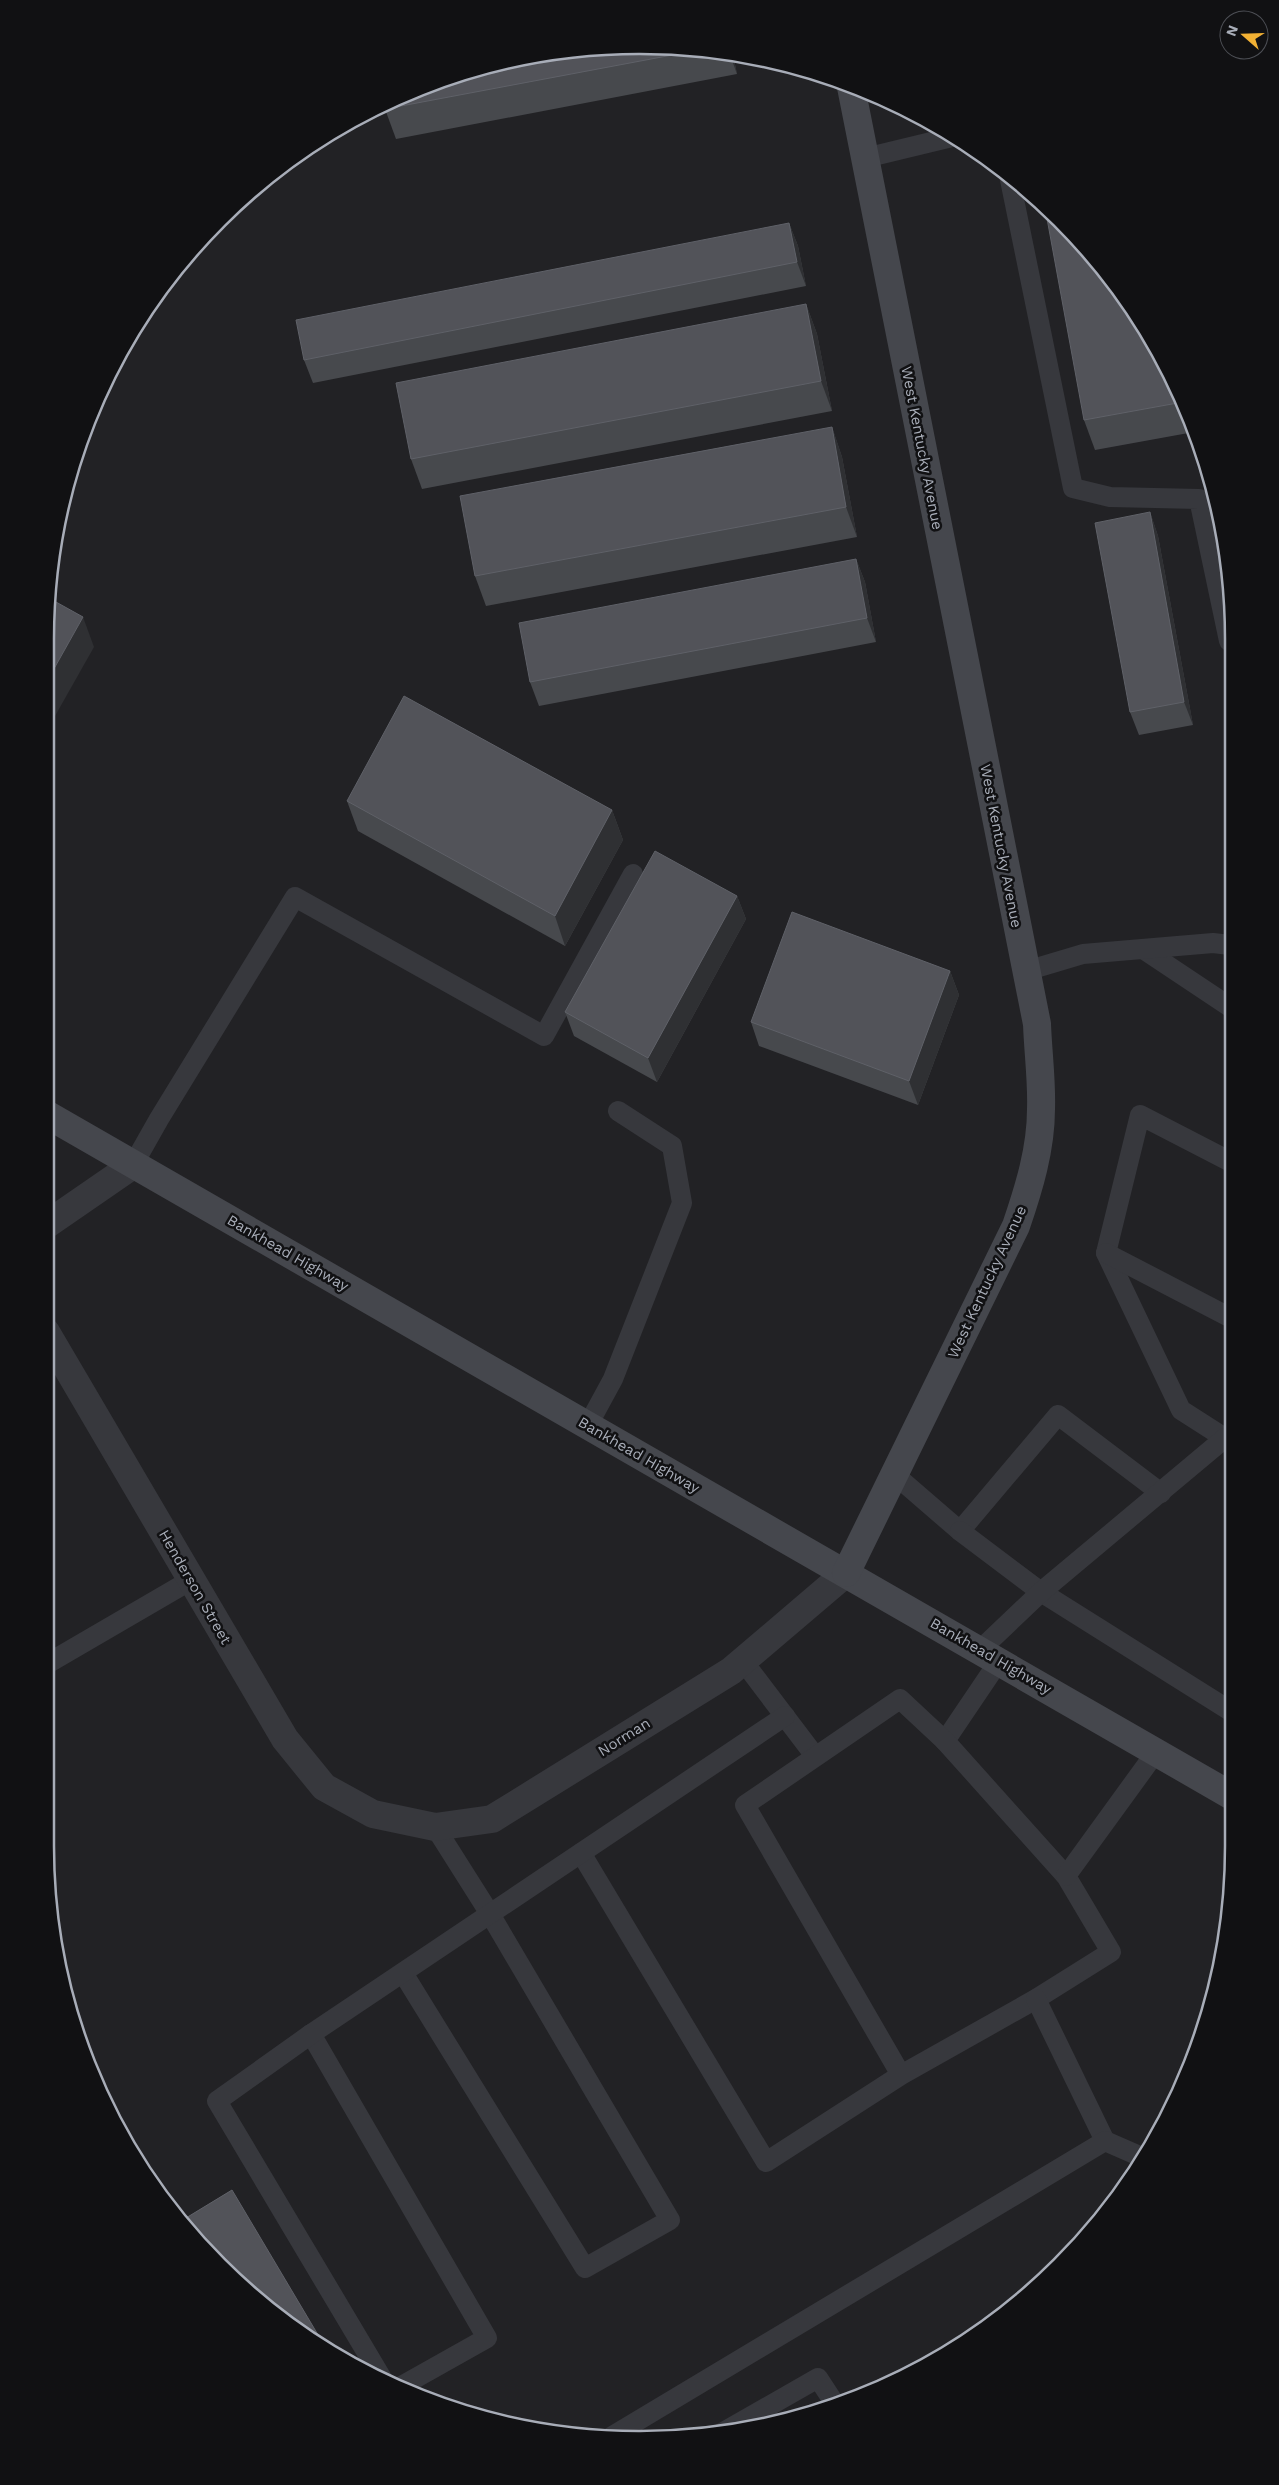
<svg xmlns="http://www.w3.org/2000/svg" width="1279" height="2485" viewBox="0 0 1279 2485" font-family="'Work Sans',sans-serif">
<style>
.built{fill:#222225}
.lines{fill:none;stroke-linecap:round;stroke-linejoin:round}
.lane{stroke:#37383d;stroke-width:20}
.street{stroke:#37383d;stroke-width:28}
.secondary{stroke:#45474d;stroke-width:28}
.wall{fill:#47494d}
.shaded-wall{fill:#2f3033}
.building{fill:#525359;stroke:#5f6168}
.labels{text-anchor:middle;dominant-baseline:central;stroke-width:5;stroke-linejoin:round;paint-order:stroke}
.street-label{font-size:15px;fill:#a8adb8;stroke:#111113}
.rim{fill:none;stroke:#a8adb8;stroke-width:2.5}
</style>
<rect width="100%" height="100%" fill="#161618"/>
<polygon class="built" points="678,46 793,65 902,106 1002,168 1111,278 1189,412 1229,562 1233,1884 1214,1999 1173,2108 1134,2176 1060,2266 970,2340 902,2379 794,2420 717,2435 601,2439 523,2429 412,2395 342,2360 247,2292 168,2208 125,2142 77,2037 56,1961 45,1845 46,601 65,486 106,377 168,278 247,193 342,125 448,77 562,50"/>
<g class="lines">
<g class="lane">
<polyline points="865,158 952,137"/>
<polyline points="1009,175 1073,488 1110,497 1199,499 1229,641"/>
<polyline points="1143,949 1230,1007"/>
<polyline points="1026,971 1083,954 1213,943 1230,945"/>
<polyline points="1231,1162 1140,1115 1106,1253 1181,1410 1231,1442"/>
<polyline points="133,1165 159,1119 295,897 544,1036 633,874"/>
<polyline points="1106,1253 1231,1318"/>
<polyline points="588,1425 613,1379 682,1203 672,1146 618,1111"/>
<polyline points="894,1474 960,1531 1058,1415 1161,1493"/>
<polyline points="960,1531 1041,1592 1232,1712"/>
<polyline points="980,1650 1041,1592 1225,1438"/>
<polyline points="743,1661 815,1756"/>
<polyline points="45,1665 191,1580"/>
<polyline points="945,1741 999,1661"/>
<polyline points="581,1853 766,2162 901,2075 1036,1999 1111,1952 1066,1876 945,1741 900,1699 745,1805 901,2075"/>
<polyline points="1066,1876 1156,1752"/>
<polyline points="403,1973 585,2268 670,2220 490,1914 435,1827"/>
<polyline points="1036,1999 1105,2141"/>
<polyline points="311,2034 487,2338 398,2388"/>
<polyline points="383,2380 217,2101 311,2034 785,1716"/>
<polyline points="720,2434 818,2378 835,2404"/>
<polyline points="609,2438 1105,2141 1144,2158"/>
</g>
<g class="street">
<polyline points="46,1225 133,1165"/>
<polyline points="46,1332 285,1739 324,1787 373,1814 435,1827 492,1819 731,1671 846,1573"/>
</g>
<g class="secondary">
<polyline points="46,1114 1232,1796"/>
<path d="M846 1573 1016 1226C1029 1188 1041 1149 1041 1109 1042 1081 1038 1052 1037 1024L851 87"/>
</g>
</g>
<g class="wall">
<polygon points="678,46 733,55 737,74 396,139 385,109"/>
<polygon points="789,223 798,246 806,286 313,383 304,360"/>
<polygon points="1111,278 1189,412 1194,432 1095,450 1084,420"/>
<polygon points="806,304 817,334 832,411 422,489 411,459"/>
<polygon points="832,427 842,457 857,537 486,606 475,576"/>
<polygon points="1150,512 1158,536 1193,725 1139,735 1130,712"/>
<polygon points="856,559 865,582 876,642 539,706 530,682"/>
<polygon points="347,801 612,810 623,840 565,946 358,831"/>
<polygon points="737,896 746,919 657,1082 574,1036 565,1012"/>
<polygon points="950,971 959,995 918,1105 759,1046 751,1022"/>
<polygon points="232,2190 247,2292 181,2221"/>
</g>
<g class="shaded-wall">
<polygon points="730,55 733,55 737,74"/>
<polygon points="789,223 798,246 806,286 797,262"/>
<polygon points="806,304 817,334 832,411 821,381"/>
<polygon points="832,427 842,457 857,537 846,507"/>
<polygon points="1150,512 1158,536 1193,725 1184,702"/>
<polygon points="856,559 865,582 876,642 867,618"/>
<polygon points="83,617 94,647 46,732 46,683"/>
<polygon points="612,810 623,840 565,946 555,916"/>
<polygon points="737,896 746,919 657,1082 648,1058"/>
<polygon points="950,971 959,995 918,1105 909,1081"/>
</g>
<g class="building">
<polygon points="678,46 699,50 385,109 384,106 448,77 562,50"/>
<polygon points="1046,213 1111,278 1183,402 1084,420"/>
<polygon points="789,223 797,262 304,360 296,320"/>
<polygon points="806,304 821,381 411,459 396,383"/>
<polygon points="832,427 846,507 475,576 460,496"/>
<polygon points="1150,512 1184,702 1130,712 1095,523"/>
<polygon points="856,559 867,618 530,682 519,623"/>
<polygon points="47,597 83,617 46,683 46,601"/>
<polygon points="404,696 612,810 555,916 347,801"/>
<polygon points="655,851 737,896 648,1058 565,1012"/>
<polygon points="792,912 950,971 909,1081 751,1022"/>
<polygon points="232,2190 327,2350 247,2292 226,2269 212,2246 207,2249 181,2221"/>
</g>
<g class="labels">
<g class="street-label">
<text transform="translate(922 448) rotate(79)">West Kentucky Avenue</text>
<text transform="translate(1001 846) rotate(79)">West Kentucky Avenue</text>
<text transform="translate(288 1253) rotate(30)">Bankhead Highway</text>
<text transform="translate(987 1282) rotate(-65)">West Kentucky Avenue</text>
<text transform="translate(639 1455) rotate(30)">Bankhead Highway</text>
<text transform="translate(195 1587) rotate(60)">Henderson Street</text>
<text transform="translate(991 1656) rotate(30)">Bankhead Highway</text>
<text transform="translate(624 1737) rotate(-32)">Norman</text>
</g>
</g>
<path d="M0 0H1279V2485H0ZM639 54H640A585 585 0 0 1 1225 639V1846A585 585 0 0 1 640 2431H639A585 585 0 0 1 54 1846V639A585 585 0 0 1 639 54Z" fill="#111113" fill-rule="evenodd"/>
<path class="rim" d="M639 54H640A585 585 0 0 1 1225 639V1846A585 585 0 0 1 640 2431H639A585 585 0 0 1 54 1846V639A585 585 0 0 1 639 54Z"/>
<g transform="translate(1244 35) rotate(290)"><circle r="24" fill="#111113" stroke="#4d4f55"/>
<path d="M0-4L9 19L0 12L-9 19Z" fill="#f2b134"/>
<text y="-8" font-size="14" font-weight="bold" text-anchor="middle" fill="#a8adb8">N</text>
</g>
</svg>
